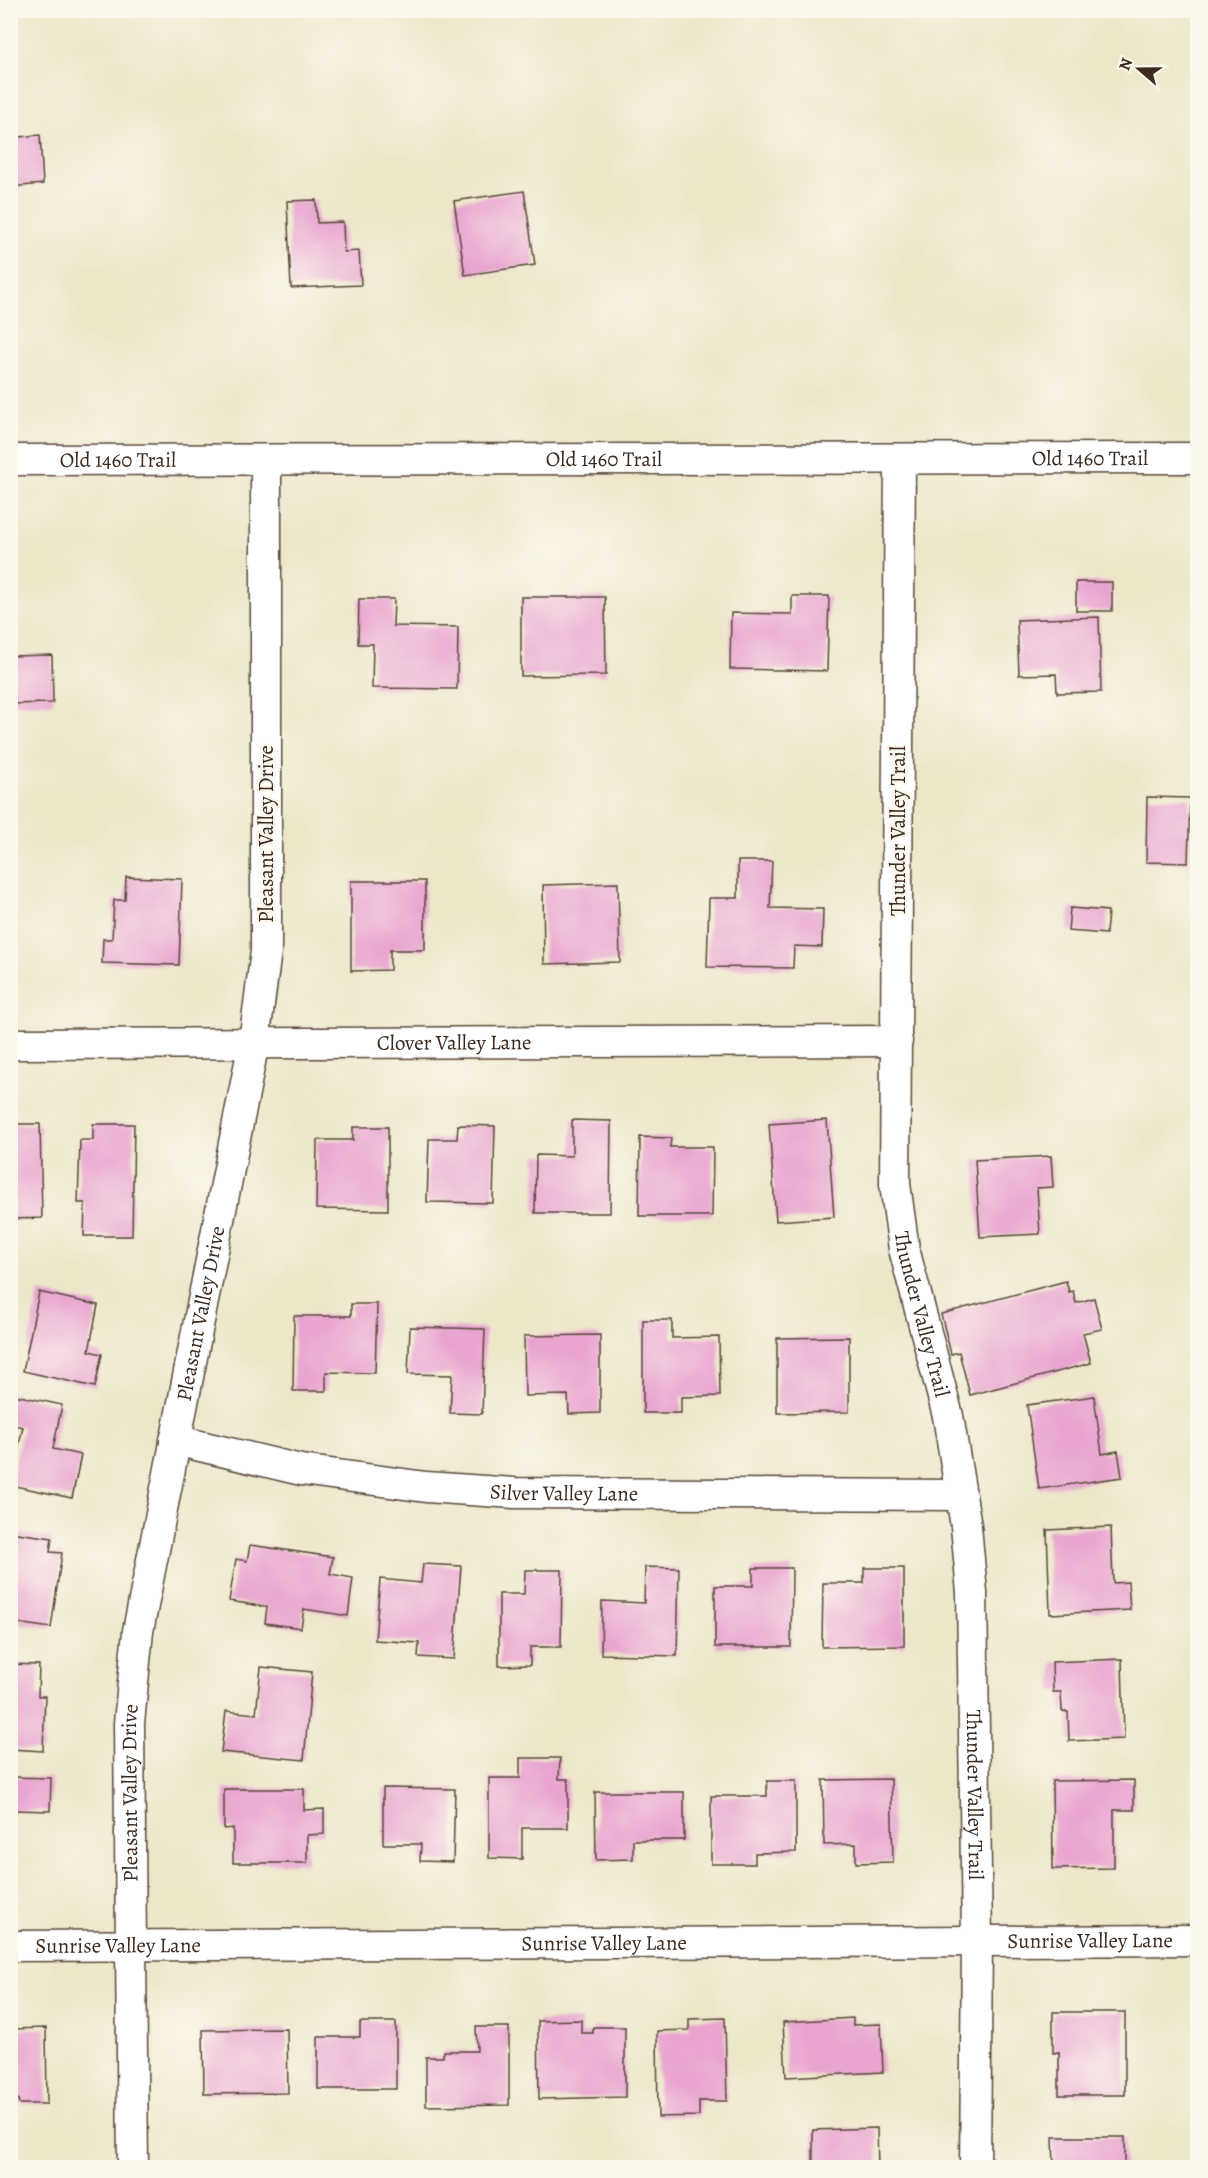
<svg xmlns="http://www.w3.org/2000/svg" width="1208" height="2178" viewBox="0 0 1208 2178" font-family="Alegreya,serif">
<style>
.building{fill:#e9a5d0}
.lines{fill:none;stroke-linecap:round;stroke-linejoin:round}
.minor-casing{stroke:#564638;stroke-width:33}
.minor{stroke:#fff;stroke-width:30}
.labels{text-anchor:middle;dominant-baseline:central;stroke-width:5;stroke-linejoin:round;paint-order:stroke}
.street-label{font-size:21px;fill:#3b2a1e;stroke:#fbf7ec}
</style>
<rect width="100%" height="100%" fill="#fbf7ec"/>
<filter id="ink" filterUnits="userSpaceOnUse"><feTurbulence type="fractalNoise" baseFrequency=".0167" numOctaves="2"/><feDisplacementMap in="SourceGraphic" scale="12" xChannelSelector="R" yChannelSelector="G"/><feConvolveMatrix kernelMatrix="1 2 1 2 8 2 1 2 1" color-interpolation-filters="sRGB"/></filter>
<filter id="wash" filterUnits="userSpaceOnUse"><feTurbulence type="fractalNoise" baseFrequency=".008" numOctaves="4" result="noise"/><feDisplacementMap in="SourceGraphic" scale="24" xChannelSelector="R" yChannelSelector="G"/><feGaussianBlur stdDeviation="1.35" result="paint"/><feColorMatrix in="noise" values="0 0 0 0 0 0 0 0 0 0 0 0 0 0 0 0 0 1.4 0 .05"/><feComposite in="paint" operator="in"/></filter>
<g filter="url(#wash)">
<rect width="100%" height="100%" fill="#ede7ca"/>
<g id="blocks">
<g class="building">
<polygon points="40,135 43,184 10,187 10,138"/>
<polygon points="524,191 535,265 465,275 454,201"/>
<polygon points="316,200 317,223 343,222 344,252 359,251 361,285 291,288 287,201"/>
<rect x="1076" y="582" width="36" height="29"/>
<polygon points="792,596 829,596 827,671 730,669 731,613 792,614"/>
<polygon points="521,597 605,597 606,675 521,676"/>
<polygon points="359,599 394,599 393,626 458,627 457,689 372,688 373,644 358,644"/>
<polygon points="1099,617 1101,692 1057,693 1056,674 1019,675 1017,620"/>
<polygon points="52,655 53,703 10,704 10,656"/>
<polygon points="1147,797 1190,798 1188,863 1146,862"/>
<polygon points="738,861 772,861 770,908 823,909 822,947 794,946 793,968 707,967 709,898 738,898"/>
<polygon points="126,877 182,879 179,965 102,963 103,939 112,939 114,900 125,900"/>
<polygon points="351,881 425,881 425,950 390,950 390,970 351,971"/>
<polygon points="618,883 620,962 544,964 543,885"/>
<polygon points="1070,908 1108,911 1106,934 1068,931"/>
<polygon points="572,1120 611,1121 610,1213 535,1213 536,1155 572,1156"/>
<polygon points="827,1120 834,1217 776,1221 769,1124"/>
<polygon points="10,1124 40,1124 42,1218 10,1219"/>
<polygon points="93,1124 134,1124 132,1236 84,1236 85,1203 78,1203 80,1140 93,1140"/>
<polygon points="458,1125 495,1126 493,1203 427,1202 429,1139 457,1139"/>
<polygon points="353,1127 388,1127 388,1210 316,1209 317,1140 353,1140"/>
<polygon points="640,1137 671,1138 670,1147 713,1147 712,1216 639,1216"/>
<polygon points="1051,1156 1053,1187 1037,1188 1040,1234 980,1237 975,1160"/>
<polygon points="1066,1281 1069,1292 1073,1291 1076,1303 1094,1298 1102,1329 1083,1333 1091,1363 970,1395 959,1352 951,1354 941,1314"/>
<polygon points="39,1292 98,1305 89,1351 102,1354 95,1387 23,1371"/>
<polygon points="351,1304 377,1304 375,1373 326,1372 326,1391 293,1391 294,1316 351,1316"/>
<polygon points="643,1320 672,1320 672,1338 719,1337 720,1396 681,1397 681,1413 643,1413"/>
<polygon points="410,1327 485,1329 482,1414 450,1413 452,1375 408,1374"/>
<polygon points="600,1335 600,1413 569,1414 568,1395 525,1396 524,1336"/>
<polygon points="849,1337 849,1412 777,1413 777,1338"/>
<polygon points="10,1394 62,1405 53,1449 81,1455 72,1498 10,1485 23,1427 10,1424"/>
<polygon points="1094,1396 1102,1454 1118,1451 1122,1477 1039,1489 1027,1405"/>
<polygon points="1111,1527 1113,1583 1128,1582 1130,1610 1050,1614 1047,1530"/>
<polygon points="10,1532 52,1538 50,1552 62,1553 51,1628 10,1622"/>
<polygon points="250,1545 333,1557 330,1574 353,1578 348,1616 304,1609 301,1628 265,1623 267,1607 229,1601 236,1559 247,1561"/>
<polygon points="423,1564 461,1566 454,1659 418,1657 419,1643 375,1640 380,1579 421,1583"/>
<polygon points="645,1567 679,1568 677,1656 601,1654 602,1601 644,1603"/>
<polygon points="753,1568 792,1568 791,1647 715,1647 715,1586 753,1586"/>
<polygon points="864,1568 904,1568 904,1646 822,1647 823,1583 864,1583"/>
<polygon points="525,1570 562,1570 561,1647 530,1647 530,1665 499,1666 499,1594 524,1594"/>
<polygon points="1122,1659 1124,1739 1069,1741 1068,1712 1062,1711 1061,1692 1053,1692 1052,1662"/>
<polygon points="10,1664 39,1665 38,1696 45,1696 43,1751 10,1749"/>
<polygon points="261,1667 312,1672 304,1760 221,1752 226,1711 256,1714"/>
<polygon points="520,1758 560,1758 559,1779 568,1779 568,1828 522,1828 522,1859 489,1858 489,1778 520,1778"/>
<polygon points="10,1777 51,1778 50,1811 13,1810 12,1842"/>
<polygon points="891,1779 893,1862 856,1863 856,1844 824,1845 823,1780"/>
<polygon points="1134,1780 1134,1810 1114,1810 1114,1868 1053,1869 1052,1781"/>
<polygon points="767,1781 796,1781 796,1852 755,1853 755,1864 711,1864 711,1796 767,1796"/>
<polygon points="383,1788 455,1789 453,1862 420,1861 421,1844 383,1844"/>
<polygon points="224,1789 304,1789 304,1810 324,1809 324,1834 307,1835 307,1863 233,1863 233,1828 224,1829"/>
<polygon points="595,1792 684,1792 684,1840 633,1840 633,1859 596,1860"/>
<polygon points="1053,2012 1125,2012 1125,2095 1059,2095 1059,2052 1053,2053"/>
<polygon points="725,2018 727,2101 699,2101 699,2116 658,2117 657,2031 689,2030 689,2019"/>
<polygon points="853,2018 853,2025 881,2024 883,2072 786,2077 783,2022"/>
<polygon points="581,2020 581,2033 593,2033 593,2027 625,2027 625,2097 539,2099 538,2021"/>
<polygon points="360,2022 396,2022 396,2089 318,2089 318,2037 360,2037"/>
<polygon points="476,2027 509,2027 509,2105 426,2106 426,2057 443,2057 443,2051 477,2051"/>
<polygon points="46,2028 47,2104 19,2104 18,2099 10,2099 10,2029"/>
<polygon points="287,2029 288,2093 204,2094 203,2030"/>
<polygon points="877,2128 878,2168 813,2168 813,2130"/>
<polygon points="1053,2137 1125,2137 1125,2168 1054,2168"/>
</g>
</g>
</g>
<g filter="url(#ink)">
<use href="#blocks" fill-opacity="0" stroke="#564638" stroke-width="1.5"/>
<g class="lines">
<defs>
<g id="minor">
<path id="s1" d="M900 459 895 1184 904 1249 948 1416 966 1526 972 1593 977 1940 975 2168"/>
<path id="s2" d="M10 460 1198 458"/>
<path id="s3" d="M10 1044 897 1041"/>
<path id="s4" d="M175 1440 301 1470 426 1487 514 1493 960 1495"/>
<path id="s5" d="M10 1946 1198 1940"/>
<path id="s6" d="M133 2168 129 1723 138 1631 254 1042 266 951V460"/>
</g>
</defs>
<use href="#minor" class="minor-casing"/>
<use href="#minor" class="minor"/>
</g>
</g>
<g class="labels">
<g class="street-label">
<text stroke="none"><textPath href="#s2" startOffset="594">Old 1460 Trail</textPath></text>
<text stroke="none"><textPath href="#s2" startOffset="1080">Old 1460 Trail</textPath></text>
<text stroke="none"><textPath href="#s2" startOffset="108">Old 1460 Trail</textPath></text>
<text transform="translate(898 831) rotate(-90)">Thunder Valley Trail</text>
<text transform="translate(266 834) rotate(-90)">Pleasant Valley Drive</text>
<text stroke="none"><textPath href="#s3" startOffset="444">Clover Valley Lane</textPath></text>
<text stroke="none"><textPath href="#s6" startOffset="861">Pleasant Valley Drive</textPath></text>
<text stroke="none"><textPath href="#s1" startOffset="858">Thunder Valley Trail</textPath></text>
<text stroke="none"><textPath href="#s4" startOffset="394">Silver Valley Lane</textPath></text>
<text stroke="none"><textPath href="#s6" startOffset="375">Pleasant Valley Drive</textPath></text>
<text stroke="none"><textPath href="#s1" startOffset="1344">Thunder Valley Trail</textPath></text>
<text stroke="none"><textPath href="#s5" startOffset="1080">Sunrise Valley Lane</textPath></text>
<text stroke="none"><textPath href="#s5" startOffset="594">Sunrise Valley Lane</textPath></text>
<text stroke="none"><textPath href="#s5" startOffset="108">Sunrise Valley Lane</textPath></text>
</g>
</g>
<rect width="1208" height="2178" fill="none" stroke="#fbf7ec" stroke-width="36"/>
<g transform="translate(1139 69) rotate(290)" stroke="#fbf7ec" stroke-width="4.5" paint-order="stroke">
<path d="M0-4.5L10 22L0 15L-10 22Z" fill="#3b2a1e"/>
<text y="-9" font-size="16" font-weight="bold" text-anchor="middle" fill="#3b2a1e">N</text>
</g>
</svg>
